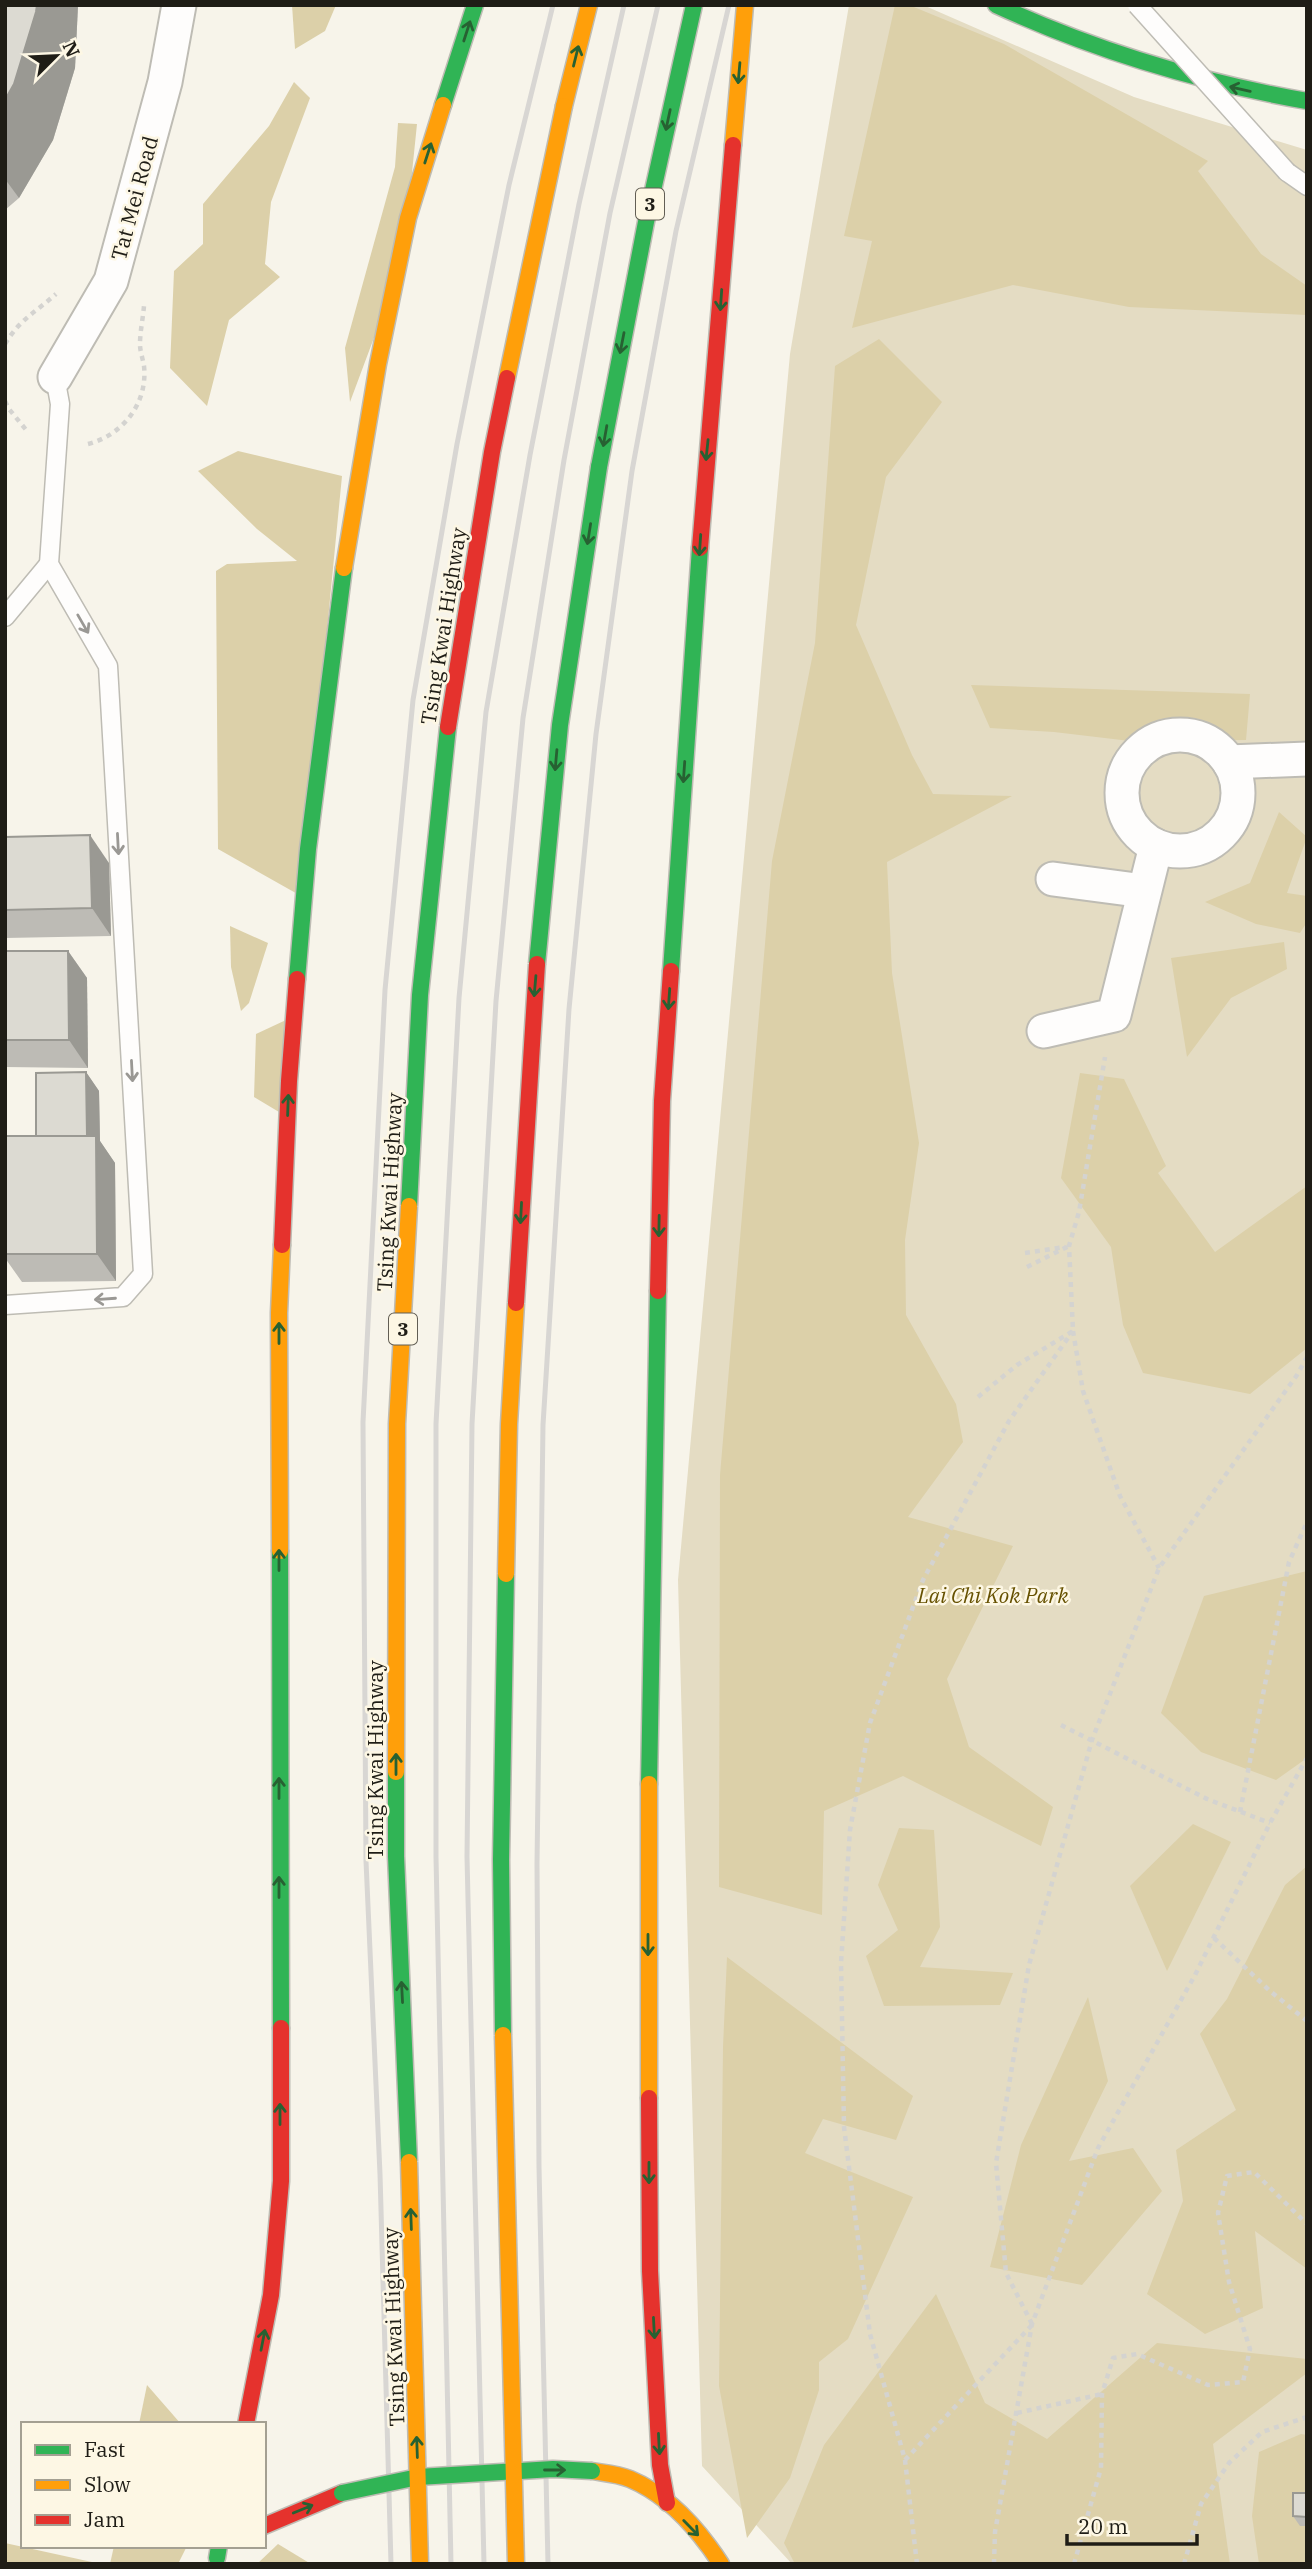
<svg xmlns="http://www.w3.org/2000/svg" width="1312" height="2569" viewBox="0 0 1312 2569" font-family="'IBM Plex Serif',serif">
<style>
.green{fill:#e4dcc3}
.forest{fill:#dcd0a9}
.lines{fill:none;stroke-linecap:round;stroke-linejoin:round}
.lane-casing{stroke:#bebcb4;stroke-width:21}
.street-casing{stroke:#bebcb4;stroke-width:37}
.fast-casing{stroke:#bebcb4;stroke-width:19}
.slow-casing{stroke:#bebcb4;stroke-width:19}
.jam-casing{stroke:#bebcb4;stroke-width:19}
.path{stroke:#d4d3d0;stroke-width:4.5;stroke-dasharray:5 5;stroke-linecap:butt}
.lane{stroke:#fefdfc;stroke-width:18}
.street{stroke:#fefdfc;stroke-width:33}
.fast{stroke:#30b455;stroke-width:16}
.slow{stroke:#ff9f0a;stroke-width:16}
.jam{stroke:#e5322d;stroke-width:16}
.rail{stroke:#d8d6d3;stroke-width:5}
.lane-bridge-casing{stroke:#bebcb4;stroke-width:21;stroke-linecap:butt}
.fast-bridge-casing{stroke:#bebcb4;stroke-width:19;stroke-linecap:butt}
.slow-bridge-casing{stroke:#bebcb4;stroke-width:19;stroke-linecap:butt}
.jam-bridge-casing{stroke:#bebcb4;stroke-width:19;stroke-linecap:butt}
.lane-bridge{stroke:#fefdfc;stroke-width:18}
.fast-bridge{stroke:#30b455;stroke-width:16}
.slow-bridge{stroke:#ff9f0a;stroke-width:16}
.jam-bridge{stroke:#e5322d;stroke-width:16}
.wall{fill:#bdbbb5}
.shaded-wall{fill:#9a9993}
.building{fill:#dcdad2;stroke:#9a9993;stroke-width:2}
.oneway{stroke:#276132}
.oneway2{stroke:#9a9894}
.labels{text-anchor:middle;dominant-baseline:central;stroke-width:5;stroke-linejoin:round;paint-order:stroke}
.shield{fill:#fdf7e4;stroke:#625e54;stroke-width:2}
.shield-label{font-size:19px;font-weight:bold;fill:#1f1d16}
.street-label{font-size:21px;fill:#1f1d16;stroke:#fdf7e4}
.park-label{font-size:21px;font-style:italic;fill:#665100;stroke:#fdf7e4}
</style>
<rect width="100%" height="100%" fill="#f7f4ea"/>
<polygon class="green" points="849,5 923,5 1134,97 1307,150 1307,2564 792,2564 702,2466 678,1580 790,354"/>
<g class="forest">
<polygon points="292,5 336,5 325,31 295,49"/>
<polygon points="895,5 909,5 1004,44 1208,161 1198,171 1261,254 1307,286 1307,315 1129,307 1013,285 852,328 872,241 844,236"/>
<polygon points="294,82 310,98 271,202 265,264 280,277 229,320 207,406 170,368 174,271 203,244 203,204 269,126"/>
<polygon points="398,123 417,124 403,260 350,402 345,348 395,167"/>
<polygon points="879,339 942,402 886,477 856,625 912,755 933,794 1012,796 887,862 892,973 919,1143 905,1240 906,1315 956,1404 963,1442 908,1517 1013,1546 947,1679 969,1747 1053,1807 1041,1846 903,1776 824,1811 822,1915 719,1887 720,1475 772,861 815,643 835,366"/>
<polygon points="238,451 342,476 301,896 218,849 216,571 227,564 297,561 257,529 198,471"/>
<polygon points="971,685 1250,694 1246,740 1130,741 1054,732 990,728"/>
<polygon points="1279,812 1307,837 1287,893 1307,896 1307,922 1300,933 1256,924 1205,902 1250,883"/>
<polygon points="230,926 268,943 249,1003 241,1011 231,967"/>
<polygon points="1284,942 1287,969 1231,998 1187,1057 1171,958"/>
<polygon points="286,1020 279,1112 254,1097 256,1034"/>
<polygon points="1080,1073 1124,1079 1166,1166 1158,1173 1215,1252 1307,1186 1307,1348 1250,1394 1143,1373 1123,1325 1111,1247 1061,1178"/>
<polygon points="1307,1571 1307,1758 1276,1780 1201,1752 1161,1713 1204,1596"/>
<polygon points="1193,1824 1231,1842 1167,1971 1130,1886"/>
<polygon points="899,1828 934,1830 940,1927 920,1967 1013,1973 1000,2005 884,2006 866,1956 898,1930 878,1885"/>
<polygon points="1307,1866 1307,2269 1255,2231 1263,2308 1205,2334 1147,2294 1183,2201 1176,2150 1236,2110 1200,2034 1227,1999 1285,1885"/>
<polygon points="727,1957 913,2096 896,2140 823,2119 805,2153 913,2197 848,2339 819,2362 819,2390 790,2478 747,2538 719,2386 723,2047"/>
<polygon points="1088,1997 1108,2081 1069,2161 1133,2148 1162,2191 1082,2285 990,2267 1021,2145"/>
<polygon points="936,2294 985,2403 1047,2439 1157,2343 1307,2359 1307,2373 1213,2444 1230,2564 795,2564 784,2543 824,2445"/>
<polygon points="147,2385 181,2424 139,2424"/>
<polygon points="1301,2434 1307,2435 1307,2564 1259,2564 1252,2516 1259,2452"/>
<polygon points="5,2543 101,2564 5,2564"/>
<polygon points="278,2544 311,2564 257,2564"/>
<polygon points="114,2546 187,2546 178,2564 110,2564"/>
</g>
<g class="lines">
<defs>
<g id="lane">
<polyline points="1287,172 1307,186"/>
<polyline points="5,617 49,564"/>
<polyline points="5,1305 123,1297 143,1274 108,666 49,564 60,404 55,377"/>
</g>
<g id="street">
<polyline points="55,377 111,281 165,82 179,5"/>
<circle cx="1180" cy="793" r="58"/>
<polyline points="1229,762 1307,759"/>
<polyline points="1053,879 1144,891"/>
<polyline points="1044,1031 1114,1015 1156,846"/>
</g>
<g id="fast">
<path d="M996 5C1096 51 1199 82 1307 101"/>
<polyline points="443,105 475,5"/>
<polyline points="599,467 646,222 694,5"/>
<polyline points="671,971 700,548"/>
<polyline points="297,979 308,849 344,568"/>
<polyline points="280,1551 281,2028"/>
<polyline points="649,1784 658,1291"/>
<polyline points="217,2558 219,2546"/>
</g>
<g id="slow">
<polyline points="564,106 589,5"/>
<polyline points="733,145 745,5"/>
<polyline points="344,568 378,364 408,218 443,105"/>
<polyline points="280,1551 279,1313 282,1245"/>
<polyline points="649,2098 649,1784"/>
<path d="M592 2471C604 2473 618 2474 630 2479 668 2495 699 2530 721 2564"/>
</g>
<g id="jam">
<polyline points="700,548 733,145"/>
<polyline points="282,1245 289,1081 297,979"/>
<polyline points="658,1291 662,1101 671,971"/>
<polyline points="649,2098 650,2271 660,2465 667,2503"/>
<polyline points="246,2424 271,2295 281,2181 281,2028"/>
<polyline points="264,2526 342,2493"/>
</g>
</defs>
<use href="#lane" class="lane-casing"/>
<use href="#street" class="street-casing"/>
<use href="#fast" class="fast-casing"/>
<use href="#slow" class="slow-casing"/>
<use href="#jam" class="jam-casing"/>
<g class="path">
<path d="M5 344C20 319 36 312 56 294"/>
<polyline points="5,401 9,409 27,431"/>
<path d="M88 444C123 435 148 403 144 366 143 359 140 352 140 344 140 332 143 318 144 306"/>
<polyline points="1025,1253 1065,1247"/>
<polyline points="1027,1267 1069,1246"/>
<polyline points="1073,1331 1083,1391 1120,1496 1159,1568"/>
<polyline points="978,1397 1017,1365 1073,1331 1069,1246 1079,1212 1105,1057"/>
<polyline points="1061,1725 1207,1799 1270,1823"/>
<polyline points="1240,1812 1289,1562 1307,1522"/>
<polyline points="1214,1938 1270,1991 1307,2021"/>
<polyline points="1032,2324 1006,2273 996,2163 1029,1965 1092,1740 1159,1568 1297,1375 1307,1357"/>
<polyline points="1017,2413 1102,2394"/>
<polyline points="905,2460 1032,2325"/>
<polyline points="917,2564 905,2460 870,2334 844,2127 841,1963 850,1830 870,1723 923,1580 1009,1421 1073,1331"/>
<polyline points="994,2564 995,2532 1032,2324 1098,2148 1195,1975 1270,1823 1307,1758"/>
<polyline points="1074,2564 1101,2468 1102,2394 1113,2358 1137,2354 1208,2385 1243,2382 1250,2349 1229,2282 1218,2213 1227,2176 1254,2172 1307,2224"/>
<polyline points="1184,2564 1201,2504 1229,2463 1262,2432 1307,2417"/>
</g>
<use href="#lane" class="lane"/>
<use href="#street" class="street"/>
<use href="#fast" class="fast"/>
<use href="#slow" class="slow"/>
<use href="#jam" class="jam"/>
<g class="rail">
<polyline points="391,2564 380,2174 366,1861 363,1422 385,990 413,700 457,444 509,185 553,5"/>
<polyline points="451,2564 436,1857 436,1424 459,998 486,712 530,455 579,204 624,5"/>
<polyline points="484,2564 467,1857 472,1424 496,1001 523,718 564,460 610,213 658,5"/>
<polyline points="548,2564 539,2167 537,1864 543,1425 569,1009 596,734 632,471 676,231 729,5"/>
</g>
<defs>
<polyline id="lane-bridge" points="1137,5 1287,172"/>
<g id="fast-bridge">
<polyline points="537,964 560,725 599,467"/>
<polyline points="409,1206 420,995 448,727"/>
<polyline points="396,1772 396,1856 409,2162"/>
<polyline points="503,2035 501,1860 506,1574"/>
<polyline points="342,2493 418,2477 553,2469 592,2471"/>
</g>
<g id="slow-bridge">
<polyline points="507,378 564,106"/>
<polyline points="506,1574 509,1424 516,1303"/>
<polyline points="396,1772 397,1424 409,1206"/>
<polyline points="503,2035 516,2564"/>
<polyline points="409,2162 420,2564"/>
</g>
<g id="jam-bridge">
<polyline points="448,727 492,452 507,378"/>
<polyline points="516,1303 537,964"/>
</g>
</defs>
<use href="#lane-bridge" class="lane-bridge-casing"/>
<use href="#fast-bridge" class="fast-bridge-casing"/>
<use href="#slow-bridge" class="slow-bridge-casing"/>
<use href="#jam-bridge" class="jam-bridge-casing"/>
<use href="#lane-bridge" class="lane-bridge"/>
<use href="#fast-bridge" class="fast-bridge"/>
<use href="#slow-bridge" class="slow-bridge"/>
<use href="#jam-bridge" class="jam-bridge"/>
</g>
<g class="wall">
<polygon points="5,5 78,5 75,68 53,140 19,198 5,210"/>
<polygon points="5,837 109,863 111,936 5,938"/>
<polygon points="5,951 68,951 87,978 88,1068 5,1067"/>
<polygon points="86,1072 99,1091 100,1141 115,1163 116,1281 22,1282 5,1258 5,1254 36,1136"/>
<polygon points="1307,2493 1307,2526 1300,2526 1293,2516"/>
</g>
<g class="shaded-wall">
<polygon points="37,5 78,5 75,68 53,140 19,198 5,179 5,100"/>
<polygon points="90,835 109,863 111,936 92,908"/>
<polygon points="68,951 87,978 88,1068 69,1040"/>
<polygon points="86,1072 99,1091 100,1141 115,1163 116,1281 97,1254 87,1138"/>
</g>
<g class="building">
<polygon points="5,5 37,5 36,12 14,84 5,100"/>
<polygon points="90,835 92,908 5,910 5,837"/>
<polygon points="5,951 68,951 69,1040 5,1040"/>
<polygon points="86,1072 87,1136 36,1136 36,1073"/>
<polygon points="5,1136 96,1136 97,1254 5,1254"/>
<polygon points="1293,2493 1307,2493 1307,2517 1293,2516"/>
</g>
<defs><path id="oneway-shaft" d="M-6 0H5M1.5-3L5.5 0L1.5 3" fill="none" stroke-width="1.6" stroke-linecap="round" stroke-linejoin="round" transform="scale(1.75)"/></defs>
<g class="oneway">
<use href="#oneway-shaft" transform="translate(467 31) rotate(-72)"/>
<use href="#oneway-shaft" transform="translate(576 56) rotate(-76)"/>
<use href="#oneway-shaft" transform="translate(739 73) rotate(95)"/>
<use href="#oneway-shaft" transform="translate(1240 89) rotate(-167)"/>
<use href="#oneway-shaft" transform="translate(668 120) rotate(102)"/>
<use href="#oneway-shaft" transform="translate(428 153) rotate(-72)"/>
<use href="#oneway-shaft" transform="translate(721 300) rotate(94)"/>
<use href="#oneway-shaft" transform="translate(622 343) rotate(101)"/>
<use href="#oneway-shaft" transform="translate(605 436) rotate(100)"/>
<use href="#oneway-shaft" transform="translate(707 450) rotate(96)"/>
<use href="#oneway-shaft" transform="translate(589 534) rotate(99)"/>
<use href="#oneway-shaft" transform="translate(700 545) rotate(94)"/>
<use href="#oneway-shaft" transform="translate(556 760) rotate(95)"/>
<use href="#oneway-shaft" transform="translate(684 772) rotate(94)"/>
<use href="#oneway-shaft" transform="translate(535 986) rotate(95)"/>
<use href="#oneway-shaft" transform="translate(669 999) rotate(94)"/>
<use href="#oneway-shaft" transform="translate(288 1105) rotate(-88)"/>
<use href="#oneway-shaft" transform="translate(521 1213) rotate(93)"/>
<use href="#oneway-shaft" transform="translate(659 1226) rotate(91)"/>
<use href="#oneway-shaft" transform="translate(279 1333) rotate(-90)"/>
<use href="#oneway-shaft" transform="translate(279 1560) rotate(-90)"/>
<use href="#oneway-shaft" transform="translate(396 1764) rotate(-90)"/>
<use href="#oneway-shaft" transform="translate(279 1788) rotate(-90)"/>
<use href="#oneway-shaft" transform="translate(279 1887) rotate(-90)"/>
<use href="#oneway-shaft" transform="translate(648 1945) rotate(90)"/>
<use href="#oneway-shaft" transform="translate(402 1992) rotate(-93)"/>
<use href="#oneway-shaft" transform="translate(280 2114) rotate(-90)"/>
<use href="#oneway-shaft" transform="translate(649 2173) rotate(90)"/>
<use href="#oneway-shaft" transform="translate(411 2219) rotate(-92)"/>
<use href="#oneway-shaft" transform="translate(654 2328) rotate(87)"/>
<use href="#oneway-shaft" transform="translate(263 2340) rotate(-79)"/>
<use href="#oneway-shaft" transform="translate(659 2444) rotate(87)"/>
<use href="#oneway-shaft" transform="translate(417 2447) rotate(-92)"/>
<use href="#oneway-shaft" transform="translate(555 2470)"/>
<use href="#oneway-shaft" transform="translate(303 2509) rotate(-22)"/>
<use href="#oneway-shaft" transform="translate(691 2528) rotate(46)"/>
</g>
<g class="oneway2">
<use href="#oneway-shaft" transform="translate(83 624) rotate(60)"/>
<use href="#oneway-shaft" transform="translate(118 844) rotate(87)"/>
<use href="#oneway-shaft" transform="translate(132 1071) rotate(87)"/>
<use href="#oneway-shaft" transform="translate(105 1299) rotate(176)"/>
</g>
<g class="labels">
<g class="shield">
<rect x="636" y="188.5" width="28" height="31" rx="5"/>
<rect x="389" y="1313.5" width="28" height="31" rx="5"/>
</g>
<g class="shield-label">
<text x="650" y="204">3</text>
<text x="403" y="1329">3</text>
</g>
<g class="street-label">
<text transform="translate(134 198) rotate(-75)">Tat Mei Road</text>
<text transform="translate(443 626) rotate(-81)">Tsing Kwai Highway</text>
<text transform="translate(389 1192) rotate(-87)">Tsing Kwai Highway</text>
<text transform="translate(375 1760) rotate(-90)">Tsing Kwai Highway</text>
<text transform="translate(393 2327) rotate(-92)">Tsing Kwai Highway</text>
</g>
<g class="park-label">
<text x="993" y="1595">Lai Chi Kok Park</text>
</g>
</g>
<rect width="1312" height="2569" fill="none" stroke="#1f1d16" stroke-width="14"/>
<rect x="21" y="2422" width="245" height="126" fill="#fdf7e4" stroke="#a4a092" stroke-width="2"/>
<rect x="35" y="2445" width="35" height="10" fill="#30b455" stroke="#a4a092" stroke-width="2"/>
<text x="84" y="2457" font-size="21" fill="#1f1d16">Fast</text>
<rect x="35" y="2480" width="35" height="10" fill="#ff9f0a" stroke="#a4a092" stroke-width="2"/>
<text x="84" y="2492" font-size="21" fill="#1f1d16">Slow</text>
<rect x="35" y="2515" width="35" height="10" fill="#e5322d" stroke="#a4a092" stroke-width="2"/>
<text x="84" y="2527" font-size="21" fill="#1f1d16">Jam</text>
<g transform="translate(56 56) rotate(66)" stroke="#fdf7e4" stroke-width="5" paint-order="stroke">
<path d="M0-5L12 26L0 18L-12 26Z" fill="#1f1d16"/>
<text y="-10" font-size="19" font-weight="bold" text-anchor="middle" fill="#1f1d16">N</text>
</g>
<path d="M1067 2534v10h130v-10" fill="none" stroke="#1f1d16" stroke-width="3.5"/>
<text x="1078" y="2534" font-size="21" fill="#1f1d16" stroke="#fdf7e4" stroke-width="5" paint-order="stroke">20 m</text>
</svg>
